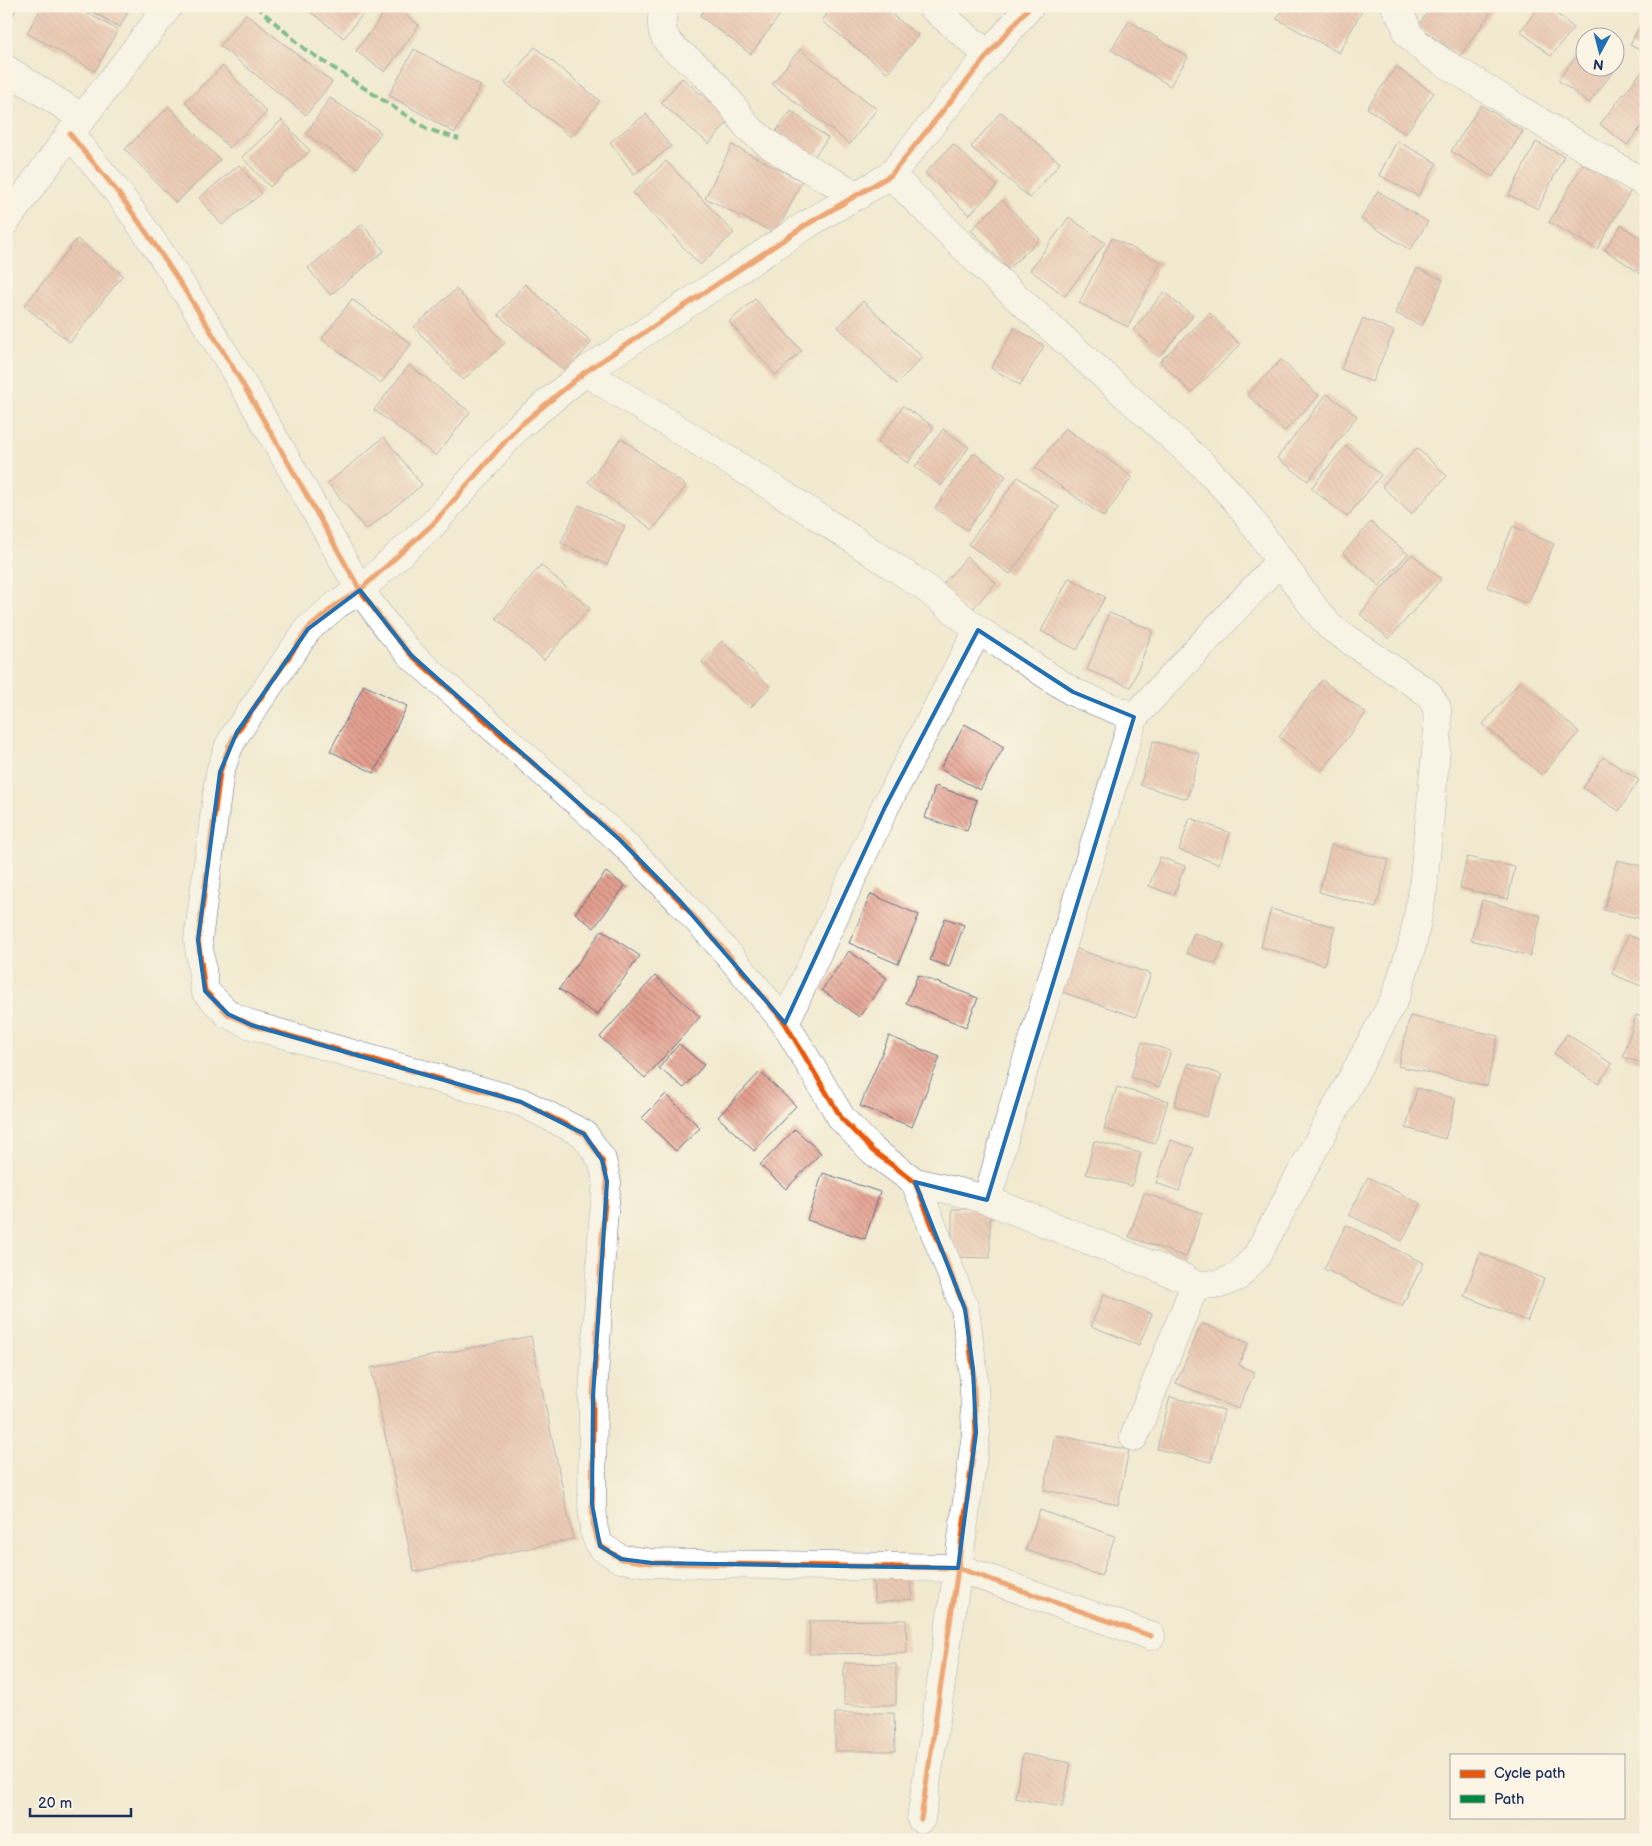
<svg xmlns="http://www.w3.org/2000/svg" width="1652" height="1846" viewBox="0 0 1652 1846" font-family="'Balsamiq Sans',sans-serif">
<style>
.building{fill:url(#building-back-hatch)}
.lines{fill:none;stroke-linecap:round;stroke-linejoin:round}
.street-casing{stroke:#667086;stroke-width:29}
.street{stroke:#fff;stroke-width:28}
.quiet{stroke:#00873e;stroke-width:4;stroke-dasharray:8 4;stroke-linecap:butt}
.cycleway-casing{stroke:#fcf5e5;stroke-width:8}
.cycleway{stroke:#e8590c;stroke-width:5}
.marked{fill:none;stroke:#1f6fb2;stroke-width:4;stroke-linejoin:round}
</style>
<defs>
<pattern id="building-back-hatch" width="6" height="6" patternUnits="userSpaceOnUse" patternTransform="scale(1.25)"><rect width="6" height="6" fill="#e4a090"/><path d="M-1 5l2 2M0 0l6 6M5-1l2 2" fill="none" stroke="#b88379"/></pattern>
</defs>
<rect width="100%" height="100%" fill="#fcf5e5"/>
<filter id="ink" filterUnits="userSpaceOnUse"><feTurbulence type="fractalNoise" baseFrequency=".02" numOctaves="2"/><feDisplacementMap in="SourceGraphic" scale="10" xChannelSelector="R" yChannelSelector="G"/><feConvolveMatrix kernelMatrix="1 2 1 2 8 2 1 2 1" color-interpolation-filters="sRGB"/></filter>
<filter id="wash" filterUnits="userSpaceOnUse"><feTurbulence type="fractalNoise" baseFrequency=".0096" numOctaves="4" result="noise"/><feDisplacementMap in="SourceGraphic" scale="20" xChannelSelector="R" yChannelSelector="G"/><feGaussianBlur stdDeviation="1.12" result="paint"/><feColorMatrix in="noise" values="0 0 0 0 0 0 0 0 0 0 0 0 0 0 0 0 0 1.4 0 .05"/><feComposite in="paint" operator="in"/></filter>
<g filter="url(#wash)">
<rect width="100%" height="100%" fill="#f1ead0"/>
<g id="blocks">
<g class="building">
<polygon points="6,6 18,6 9,22 6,21"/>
<polygon points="42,6 74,6 118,30 95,71 27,33"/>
<polygon points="82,6 131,6 120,27"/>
<polygon points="303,6 369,6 344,38"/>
<polygon points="389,6 393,6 419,25 385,72 356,51"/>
<polygon points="707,6 782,6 785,8 751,54 700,16"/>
<polygon points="833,6 881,6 918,35 888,73 822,21"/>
<polygon points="991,6 1002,6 998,11"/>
<polygon points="1284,6 1362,6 1364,7 1339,53 1277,19"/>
<polygon points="1432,6 1495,6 1460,56 1418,26"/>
<polygon points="1540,6 1547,6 1574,28 1551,56 1520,31"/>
<polygon points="246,14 332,82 306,115 220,46"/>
<polygon points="1129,21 1188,57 1170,86 1111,50"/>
<polygon points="1642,22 1646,24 1646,53 1630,45"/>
<polygon points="1584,46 1584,68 1614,68 1614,57 1621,62 1589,103 1558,80"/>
<polygon points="535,47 600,101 571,137 505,83"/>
<polygon points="414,49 481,86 455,133 389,95"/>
<polygon points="800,49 877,109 850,144 772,84"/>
<polygon points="223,66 267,112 229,148 185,102"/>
<polygon points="1646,66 1646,121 1627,145 1600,124"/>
<polygon points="1396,67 1434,93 1405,134 1367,108"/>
<polygon points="682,78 730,119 709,144 661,103"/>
<polygon points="330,98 381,132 357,168 306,134"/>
<polygon points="1481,105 1523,131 1493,177 1451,151"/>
<polygon points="169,107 220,160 176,203 125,149"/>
<polygon points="791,111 828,138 808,165 771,138"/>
<polygon points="1001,112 1060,163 1030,198 971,147"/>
<polygon points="646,114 671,147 634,174 610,142"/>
<polygon points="282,120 310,151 270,187 242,157"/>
<polygon points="1397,141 1437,163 1418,196 1379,175"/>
<polygon points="1536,142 1564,156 1538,209 1509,195"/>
<polygon points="953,144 997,186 969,215 925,173"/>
<polygon points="732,145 802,181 776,234 705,198"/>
<polygon points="666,161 734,233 700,265 633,193"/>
<polygon points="1583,164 1631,190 1597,249 1549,222"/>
<polygon points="239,165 262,193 222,225 199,198"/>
<polygon points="1378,191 1428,222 1410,250 1361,219"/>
<polygon points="1002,200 1040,239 1008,269 971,230"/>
<polygon points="1069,217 1105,243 1065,296 1030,270"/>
<polygon points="362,224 384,251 330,295 308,268"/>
<polygon points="1621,225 1646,242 1646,277 1605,250"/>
<polygon points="1112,238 1161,262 1128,327 1079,303"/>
<polygon points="77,239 123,275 70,342 24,306"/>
<polygon points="1417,268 1443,280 1422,326 1395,313"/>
<polygon points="525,284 592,342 566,372 498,315"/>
<polygon points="456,289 505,343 463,380 414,327"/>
<polygon points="1164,292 1193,316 1162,354 1133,330"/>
<polygon points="352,299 411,344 381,383 322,339"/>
<polygon points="755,299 802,351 776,375 729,322"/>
<polygon points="863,301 922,357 897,384 838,327"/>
<polygon points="1210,313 1240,345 1191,393 1160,361"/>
<polygon points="1363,318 1394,331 1372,382 1341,369"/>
<polygon points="1015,328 1044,346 1020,385 991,368"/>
<polygon points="1281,360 1319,396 1285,431 1247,395"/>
<polygon points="409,365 470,412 436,456 374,410"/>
<polygon points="1327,394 1357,416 1308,481 1277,458"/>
<polygon points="903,406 934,427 908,463 878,442"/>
<polygon points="1065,428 1132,477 1104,517 1035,468"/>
<polygon points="943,429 969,447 941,486 915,467"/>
<polygon points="384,437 422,485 366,530 328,483"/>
<polygon points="621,438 686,486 653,530 588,482"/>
<polygon points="1346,446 1381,475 1347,517 1311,488"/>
<polygon points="1417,448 1447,476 1411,514 1382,486"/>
<polygon points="974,453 1006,476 967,530 935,508"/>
<polygon points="1018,477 1059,507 1010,574 968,544"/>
<polygon points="579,505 625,526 607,565 561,543"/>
<polygon points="1371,522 1408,554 1379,586 1343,553"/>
<polygon points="1513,526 1554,544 1528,604 1487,587"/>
<polygon points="1412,554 1441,579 1389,639 1360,614"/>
<polygon points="967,557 996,583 969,613 940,587"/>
<polygon points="541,565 590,608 544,660 496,618"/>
<polygon points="1069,578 1105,597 1077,650 1041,631"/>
<polygon points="1109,613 1153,630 1131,687 1087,670"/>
<polygon points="722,641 770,687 750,708 702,662"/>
<polygon points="1322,680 1366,713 1323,770 1279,737"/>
<polygon points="1520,681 1579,732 1542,775 1483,724"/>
<polygon points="364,685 407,706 374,773 330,751"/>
<polygon points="965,724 1004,747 980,790 940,769"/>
<polygon points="1153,741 1200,754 1187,799 1140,785"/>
<polygon points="1603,757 1639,780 1619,811 1583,788"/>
<polygon points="935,786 977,800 967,831 925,818"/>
<polygon points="1190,818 1230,833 1219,864 1179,850"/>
<polygon points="1331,845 1389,860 1376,908 1319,892"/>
<polygon points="1160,857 1185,866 1174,895 1149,886"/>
<polygon points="1467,857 1515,867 1508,899 1460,888"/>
<polygon points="1617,860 1646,867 1646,920 1604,910"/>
<polygon points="606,872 625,886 594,928 575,913"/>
<polygon points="871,894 919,915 898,964 849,943"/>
<polygon points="1482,900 1541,916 1530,956 1471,940"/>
<polygon points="1271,909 1335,927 1324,965 1261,947"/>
<polygon points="945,918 964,925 949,967 930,960"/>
<polygon points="602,930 640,956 597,1015 559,989"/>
<polygon points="1194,933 1224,944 1216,964 1186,953"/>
<polygon points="1628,935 1646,942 1646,988 1612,974"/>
<polygon points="1074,948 1151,974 1136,1017 1059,991"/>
<polygon points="849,951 887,978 859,1017 822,990"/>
<polygon points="918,975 978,998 966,1027 906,1003"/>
<polygon points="655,976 700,1017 645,1078 600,1037"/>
<polygon points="1636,1015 1646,1018 1646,1064 1623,1057"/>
<polygon points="1410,1016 1498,1036 1487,1086 1398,1066"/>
<polygon points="1567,1034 1612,1064 1598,1084 1554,1053"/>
<polygon points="889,1036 940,1057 912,1127 860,1106"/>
<polygon points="1142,1042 1171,1051 1159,1087 1131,1077"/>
<polygon points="679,1044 704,1065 684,1088 659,1068"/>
<polygon points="1189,1063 1222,1075 1206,1117 1174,1105"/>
<polygon points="760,1072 796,1106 754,1151 718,1117"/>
<polygon points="1117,1087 1168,1101 1155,1144 1104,1129"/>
<polygon points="1417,1088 1456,1099 1445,1139 1406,1128"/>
<polygon points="666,1094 700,1128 676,1151 642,1118"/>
<polygon points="795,1129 821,1153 786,1189 760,1165"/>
<polygon points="1171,1140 1194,1148 1179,1191 1156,1183"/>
<polygon points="1094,1141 1141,1153 1132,1186 1086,1174"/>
<polygon points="823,1173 880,1192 865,1239 807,1220"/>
<polygon points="1368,1177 1421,1204 1402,1241 1349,1215"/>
<polygon points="1144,1193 1202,1213 1186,1257 1129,1237"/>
<polygon points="952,1209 990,1209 990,1258 952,1257"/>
<polygon points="1346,1225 1424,1263 1402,1306 1324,1269"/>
<polygon points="1480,1253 1544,1279 1527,1321 1464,1296"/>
<polygon points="1104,1294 1152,1314 1139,1345 1091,1326"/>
<polygon points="1202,1323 1248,1343 1239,1365 1255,1372 1238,1409 1176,1383"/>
<polygon points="531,1336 573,1539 414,1572 371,1368"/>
<polygon points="1170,1397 1224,1410 1211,1462 1157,1449"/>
<polygon points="1055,1435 1129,1450 1118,1505 1044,1490"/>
<polygon points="1040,1510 1115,1536 1101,1576 1026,1550"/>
<polygon points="909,1571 912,1599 875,1603 872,1575"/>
<polygon points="906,1620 907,1653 809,1654 810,1621"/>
<polygon points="844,1663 896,1664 896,1705 844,1705"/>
<polygon points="835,1713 894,1713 895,1751 835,1751"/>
<polygon points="1023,1754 1071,1763 1062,1807 1015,1798"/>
</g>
</g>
</g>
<g filter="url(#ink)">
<use href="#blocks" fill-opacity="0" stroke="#667086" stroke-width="1"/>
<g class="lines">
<defs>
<g id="street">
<path d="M664 6C654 46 679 49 703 72 714 83 725 96 735 109 740 116 744 125 751 130 782 157 822 175 858 196"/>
<polyline points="931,6 988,55"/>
<polyline points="1030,6 988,55 891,175 806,225 585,372 517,428 433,524 360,590 389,629 411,655 619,839 680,901 730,956 785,1023 842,1119 873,1151 915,1182 965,1309 973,1369 976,1433 958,1568 1151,1636"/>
<polyline points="1395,6 1406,26 1407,33 1427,52 1540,122 1646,184"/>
<polyline points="6,69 83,118"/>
<path d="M70 134C85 153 101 171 116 190 209 316 283 454 360 590L336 605 308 629 237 732 229 746 220 772 198 940 205 991 228 1014 251 1025 521 1102 584 1134 602 1160 607 1182 603 1223 593 1397 592 1504 594 1531 600 1546 621 1559 652 1563 958 1568 921 1819"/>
<polyline points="891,175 990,273 1202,464 1237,501 1315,609 1330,627 1428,693 1437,708 1438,729 1423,889 1412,946 1395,998 1256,1257 1237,1277 1220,1284 1195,1285 1184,1278 987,1200 967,1194 915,1182"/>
<polyline points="6,221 70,134 169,6"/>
<polyline points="585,372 764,482 840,531 923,586 978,630 1073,692 1134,717 1280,561"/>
<polyline points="785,1023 885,807 978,630"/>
<polyline points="987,1200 1023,1072 1134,717"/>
<polyline points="1134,1437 1195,1285"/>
</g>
</defs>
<use href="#street" class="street-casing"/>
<use href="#street" class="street"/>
<polyline class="quiet" points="256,6 306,50 427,129 459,139"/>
<defs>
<g id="cycleway">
<polyline points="1030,6 988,55 891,175 806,225 585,372 517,428 433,524 360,590 389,629 411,655 619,839 680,901 730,956 785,1023 842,1119 873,1151 915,1182 965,1309 973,1369 976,1433 958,1568 1151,1636"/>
<path d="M70 134C85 153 101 171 116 190 209 316 283 454 360 590L336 605 308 629 237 732 229 746 220 772 198 940 205 991 228 1014 251 1025 521 1102 584 1134 602 1160 607 1182 603 1223 593 1397 592 1504 594 1531 600 1546 621 1559 652 1563 958 1568 921 1819"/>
</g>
</defs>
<use href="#cycleway" class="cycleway-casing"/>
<use href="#cycleway" class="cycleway"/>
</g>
</g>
<path d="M0 0H1652V1846H0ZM360 590 411 655 619 839 680 901 785 1023 885 807 978 630 1073 692 1134 717 987 1200 915 1182 965 1309 973 1369 976 1433 958 1568 652 1563 621 1559 600 1546 592 1504 593 1397 607 1182 602 1160 584 1134 521 1102 251 1025 228 1014 205 991 198 940 220 772 237 732 308 629Z" fill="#f1ead0" fill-opacity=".55" fill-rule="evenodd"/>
<path class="marked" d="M360 590 411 655 619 839 680 901 785 1023 885 807 978 630 1073 692 1134 717 987 1200 915 1182 965 1309 973 1369 976 1433 958 1568 652 1563 621 1559 600 1546 592 1504 593 1397 607 1182 602 1160 584 1134 521 1102 251 1025 228 1014 205 991 198 940 220 772 237 732 308 629Z"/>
<rect width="1652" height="1846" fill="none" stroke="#fcf5e5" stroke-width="25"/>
<rect x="1450" y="1754" width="175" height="65" fill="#fcf5e5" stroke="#a2a6af"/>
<rect x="1460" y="1770" width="25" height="8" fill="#e8590c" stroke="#a2a6af"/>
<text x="1494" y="1778" font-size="15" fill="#1b2f5e">Cycle path</text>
<rect x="1460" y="1795" width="25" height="8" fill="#00873e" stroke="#a2a6af"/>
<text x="1494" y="1804" font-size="15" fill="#1b2f5e">Path</text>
<g transform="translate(1600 52) rotate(187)"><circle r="24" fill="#fcf5e5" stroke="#a2a6af"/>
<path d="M0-4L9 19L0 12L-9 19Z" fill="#1f6fb2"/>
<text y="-8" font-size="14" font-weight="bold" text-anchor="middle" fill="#1b2f5e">N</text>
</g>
<path d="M30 1808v8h101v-8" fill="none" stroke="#1b2f5e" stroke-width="2.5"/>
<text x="38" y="1808" font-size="15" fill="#1b2f5e" stroke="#fcf5e5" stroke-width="4" paint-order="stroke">20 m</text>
</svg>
